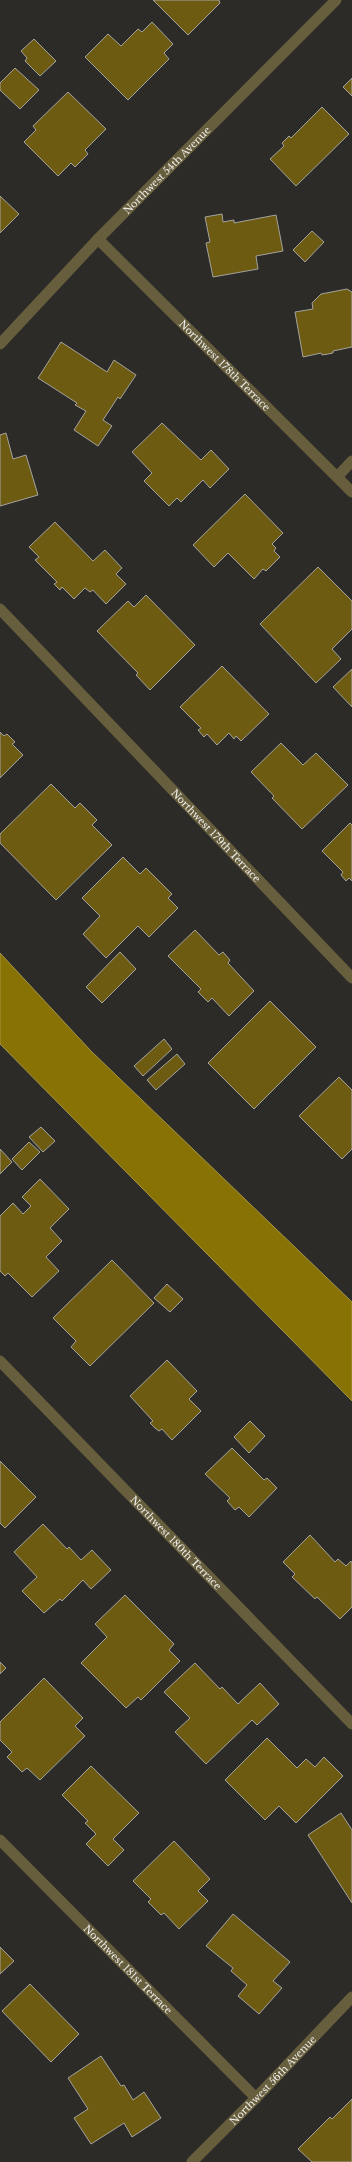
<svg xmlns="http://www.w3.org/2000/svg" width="352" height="2162" viewBox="0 0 352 2162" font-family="'Libre Baskerville',serif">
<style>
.water{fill:#887203;stroke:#a69749}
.building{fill:#6c5b10;stroke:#a4a39f}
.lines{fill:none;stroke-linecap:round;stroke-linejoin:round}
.minor{stroke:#675e3d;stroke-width:11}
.labels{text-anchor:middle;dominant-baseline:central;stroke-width:3;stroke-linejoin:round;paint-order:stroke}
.street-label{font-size:10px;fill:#ededeb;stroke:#2c2b28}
</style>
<rect width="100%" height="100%" fill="#2c2b28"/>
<polygon class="water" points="0,953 91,1051 352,1302 352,1401 0,1044"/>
<g class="building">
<polygon points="153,0 219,0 220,3 188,35"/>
<polygon points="152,22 173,44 164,53 169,59 128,100 85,57 108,34 121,46 138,29 142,32"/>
<polygon points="34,39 56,61 40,76 25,61 27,58 21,51"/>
<polygon points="15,68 39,90 20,109 0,90 0,83"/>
<polygon points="352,78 352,96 343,87"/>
<polygon points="68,92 106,129 85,150 88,154 75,167 71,163 58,176 24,142 36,130 33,126"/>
<polygon points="322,107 349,134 296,186 270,159 284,146 282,143 289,136 291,138"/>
<polygon points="0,196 19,214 0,233"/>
<polygon points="222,214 223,222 234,220 234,223 276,215 283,251 256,256 258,269 213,277 206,243 210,242 205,217"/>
<polygon points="312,231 324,242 305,262 293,250"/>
<polygon points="347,289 352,292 352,347 333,351 333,353 328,354 322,355 321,353 303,357 295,312 313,309 312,303 321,294"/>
<polygon points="61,342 107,372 114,360 136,375 120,399 118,397 103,420 112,426 98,446 74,430 86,411 75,405 77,403 38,378"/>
<polygon points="162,423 201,460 211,450 229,469 210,488 203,480 181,502 177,498 169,506 144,481 152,473 132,452"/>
<polygon points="6,433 13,459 26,455 38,495 0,506 0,435"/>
<polygon points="245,494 283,533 272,544 276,548 274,551 280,557 266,571 263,569 254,579 228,553 214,567 193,545"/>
<polygon points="55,522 93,561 105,550 122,568 116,574 126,584 106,604 93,590 90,592 85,588 74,599 62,587 60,590 54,584 57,582 35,560 39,557 29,547"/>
<polygon points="318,567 352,601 352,629 332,649 341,659 316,683 260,624"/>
<polygon points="146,595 195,645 150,690 136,675 138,673 97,631 128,601 134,607"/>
<polygon points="222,666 269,714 241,741 236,736 234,739 229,733 217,745 207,734 204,737 198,730 201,728 180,707"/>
<polygon points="352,669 352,707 333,687"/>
<polygon points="0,732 4,736 7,734 15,742 12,744 23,755 0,778"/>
<polygon points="281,743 303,765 316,753 348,785 302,829 272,798 274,796 251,772"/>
<polygon points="51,784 75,808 80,803 97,820 92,825 112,845 56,900 0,843 0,834"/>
<polygon points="350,823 352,825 352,881 349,878 346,881 341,875 343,872 322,851"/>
<polygon points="123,857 140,874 146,868 172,894 168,898 178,908 149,937 138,926 106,958 83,934 100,916 82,898"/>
<polygon points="195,930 219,955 223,952 230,960 228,963 254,991 229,1016 212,998 208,1002 198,992 201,989 168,956"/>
<polygon points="120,952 136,969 102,1003 86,987"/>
<polygon points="270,1001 316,1047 254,1109 208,1063"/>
<polygon points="164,1039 172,1049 143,1076 134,1066"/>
<polygon points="177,1054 185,1064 156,1090 147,1080"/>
<polygon points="339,1077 352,1090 352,1149 342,1159 299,1116"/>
<polygon points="41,1127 55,1141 43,1152 29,1137"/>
<polygon points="29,1142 40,1152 22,1170 12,1159"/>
<polygon points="0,1149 12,1162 0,1174"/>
<polygon points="40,1179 69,1209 50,1228 62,1241 46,1257 59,1271 32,1297 8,1273 5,1276 0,1271 0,1216 13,1203 23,1214 31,1206 22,1197"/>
<polygon points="112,1260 154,1303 90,1366 71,1347 76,1341 53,1318"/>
<polygon points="167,1284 183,1299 170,1312 154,1298"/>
<polygon points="167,1360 197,1391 189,1399 201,1411 172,1440 162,1429 159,1431 155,1428 150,1423 153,1421 130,1396"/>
<polygon points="250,1421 265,1436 249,1453 234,1437"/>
<polygon points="232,1448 264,1480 267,1478 277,1488 249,1517 239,1507 235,1510 227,1501 230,1498 205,1474"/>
<polygon points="0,1461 36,1497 5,1528 0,1523"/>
<polygon points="43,1524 67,1549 69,1547 81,1560 92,1550 111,1570 91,1589 83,1580 62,1601 60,1599 44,1613 22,1591 37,1577 14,1552"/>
<polygon points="310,1535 335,1562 338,1559 346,1566 351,1561 352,1563 352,1607 340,1619 317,1597 315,1599 292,1577 295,1574 283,1562"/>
<polygon points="125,1595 174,1644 169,1650 180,1661 141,1700 138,1697 126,1708 81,1663 107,1637 95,1624"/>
<polygon points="0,1662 6,1668 0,1674"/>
<polygon points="195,1663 220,1689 222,1687 238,1704 260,1683 279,1704 257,1725 252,1720 206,1764 175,1732 190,1718 164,1692"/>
<polygon points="44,1678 83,1718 75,1726 85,1736 40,1780 27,1768 22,1772 7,1757 12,1752 0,1740 0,1722"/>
<polygon points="267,1738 297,1768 306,1759 315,1767 324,1757 343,1776 296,1823 279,1806 265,1820 225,1780"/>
<polygon points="91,1766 139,1813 113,1839 124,1850 108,1866 86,1844 96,1834 85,1823 88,1821 62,1795"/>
<polygon points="341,1813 352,1830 352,1903 308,1835"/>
<polygon points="174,1841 210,1879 198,1891 208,1901 179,1929 164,1913 161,1915 148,1902 151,1899 133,1881"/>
<polygon points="233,1914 290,1962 273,1981 282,1988 259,2014 238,1996 247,1985 231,1971 233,1968 206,1946"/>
<polygon points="0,1947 14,1961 0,1974"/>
<polygon points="30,1984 79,2034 51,2062 2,2011"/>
<polygon points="101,2056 121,2086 124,2085 133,2100 144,2092 161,2118 132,2137 124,2123 91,2144 74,2118 88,2109 68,2078"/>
<polygon points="352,2099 352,2162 312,2162 298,2149 330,2117 332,2119"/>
</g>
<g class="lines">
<g class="minor">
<path id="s1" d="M98 239 352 492"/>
<path id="s2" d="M0 344 98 239 336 0"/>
<polyline points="337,477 352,461"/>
<path id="s3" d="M0 609 352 978"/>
<path id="s4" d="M0 1361 352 1724"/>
<path id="s5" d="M0 1840 256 2098"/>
<path id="s6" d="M192 2162 256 2098 352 1997"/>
</g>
</g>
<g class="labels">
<g class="street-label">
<text stroke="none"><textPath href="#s2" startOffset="241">Northwest 54th Avenue</textPath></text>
<text stroke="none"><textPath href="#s1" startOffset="179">Northwest 178th Terrace</textPath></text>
<text stroke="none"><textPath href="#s3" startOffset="313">Northwest 179th Terrace</textPath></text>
<text stroke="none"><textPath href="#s4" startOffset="253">Northwest 180th Terrace</textPath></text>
<text stroke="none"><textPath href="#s5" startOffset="182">Northwest 181st Terrace</textPath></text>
<text stroke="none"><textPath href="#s6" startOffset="115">Northwest 56th Avenue</textPath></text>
</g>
</g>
</svg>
